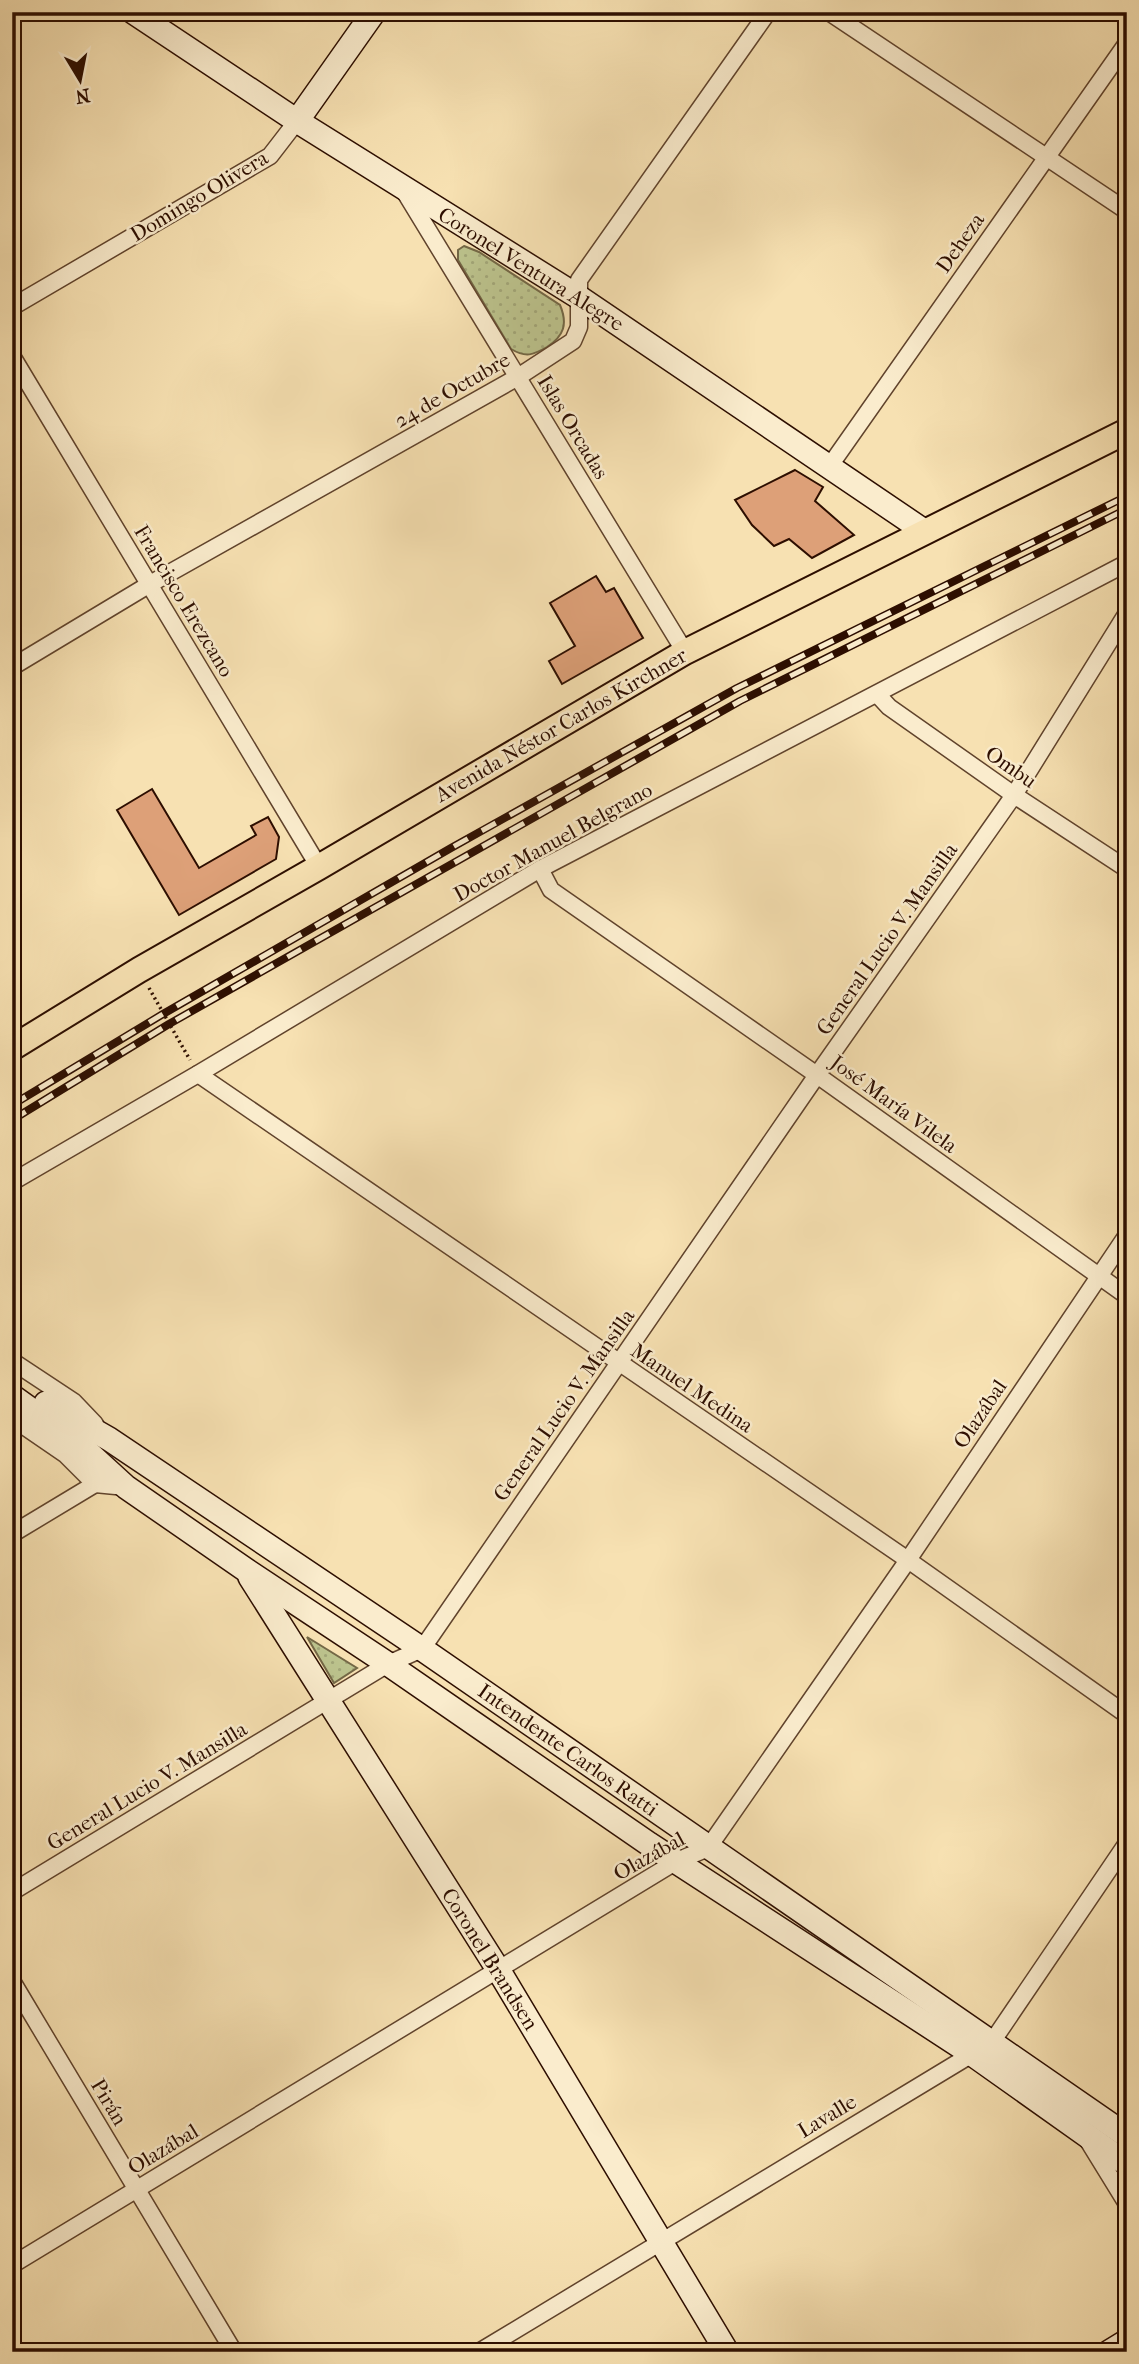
<svg xmlns="http://www.w3.org/2000/svg" width="1139" height="2364" viewBox="0 0 1139 2364" font-family="'IM FELL French Canon',serif">
<style>
.park{fill:url(#park-dots);stroke:#746846;stroke-width:2}
.building{fill:#dda078;stroke:#2d0e00;stroke-width:2}
.lines{fill:none;stroke-linecap:round;stroke-linejoin:round}
.street-casing{stroke:#60432c;stroke-width:19}
.secondary-casing{stroke:#2d0e00;stroke-width:26}
.primary-casing{stroke:#2d0e00;stroke-width:28}
.path{stroke:#2d0e00;stroke-width:3.5;stroke-dasharray:2 3.5;stroke-linecap:butt}
.street{stroke:#faeccd;stroke-width:16}
.secondary{stroke:#faeccd;stroke-width:23}
.primary{stroke:#f7e1b2;stroke-width:24}
.rail-casing{stroke:#2d0e00;stroke-width:8}
.rail{stroke:#faeccd;stroke-width:5;stroke-dasharray:16;stroke-linecap:butt}
.labels{text-anchor:middle;dominant-baseline:central;stroke-width:5;stroke-linejoin:round;paint-order:stroke}
.street-label{font-size:21px;fill:#2d0e00;stroke:#faeccd}
</style>
<defs>
<pattern id="park-dots" width="8" height="8" patternUnits="userSpaceOnUse" patternTransform="scale(1.75)"><rect width="8" height="8" fill="#bcc38d"/><path d="M2 2h.1M6 6h.1" fill="none" stroke="#a2a678" stroke-width="1.8" stroke-linecap="round"/></pattern>
</defs>
<rect width="100%" height="100%" fill="#f7e1b2"/>
<filter id="stains"><feTurbulence type="fractalNoise" baseFrequency=".00286" numOctaves="4"/><feColorMatrix values="0 0 0 0 .2 0 0 0 0 .09 0 0 0 0 .02 0 0 0 .5 -.17"/></filter>
<radialGradient id="worn" r=".72"><stop offset=".6" stop-color="#630" stop-opacity="0"/><stop offset="1" stop-color="#630" stop-opacity=".3"/></radialGradient>
<g class="park">
<path d="M464 246 479 252 560 305C568 324 564 336 547 347 533 355 526 358 511 349L458 260V250Z"/>
<polygon points="307,1637 357,1668 334,1683"/>
</g>
<g class="building">
<polygon points="795,470 823,487 815,501 854,535 812,558 789,539 774,546 752,525 735,500"/>
<polygon points="596,576 606,592 614,588 643,638 562,684 549,661 575,646 550,603"/>
<polygon points="152,789 199,868 256,835 251,826 268,817 279,837 276,859 179,915 117,810"/>
</g>
<g class="lines">
<defs>
<g id="street">
<polyline points="829,12 1127,211"/>
<polyline points="403,189 685,652"/>
<polyline points="12,307 270,156 297,121"/>
<polyline points="12,356 319,867"/>
<polyline points="829,467 1127,43"/>
<polyline points="12,667 150,584 518,377 573,341 579,327 579,280 768,12"/>
<polyline points="877,694 889,707 1014,795 1127,869"/>
<polyline points="540,869 551,890 817,1075 1127,1296"/>
<polyline points="198,1074 908,1560 1127,1715"/>
<polyline points="12,1182 198,1074 540,869 1127,563"/>
<polyline points="12,1361 74,1402 95,1424"/>
<polyline points="12,1418 66,1455 95,1484 126,1487"/>
<polyline points="12,1534 95,1484"/>
<polyline points="12,1892 388,1664 422,1649 817,1075 1014,795 1127,613"/>
<polyline points="12,1981 234,2352"/>
<polyline points="1087,2139 1127,2204"/>
<polyline points="12,2265 677,1861 708,1848 908,1560 1127,1235"/>
<polyline points="479,2352 992,2042 1127,1843"/>
</g>
<g id="secondary">
<polyline points="133,12 297,121 577,296 924,531"/>
<polyline points="297,121 374,12"/>
<polyline points="12,1396 79,1444 126,1487 246,1570 388,1664 649,1844 972,2054 1127,2164"/>
<polyline points="46,1403 109,1439 422,1649 1127,2136"/>
<polyline points="250,1577 499,1971 727,2352"/>
<polyline points="1109,2352 1127,2341"/>
</g>
<polyline id="primary" points="12,1048 139,970 319,867 685,652 1127,431"/>
</defs>
<use href="#street" class="street-casing"/>
<use href="#secondary" class="secondary-casing"/>
<use href="#primary" class="primary-casing"/>
<polyline class="path" points="149,988 190,1060"/>
<use href="#street" class="street"/>
<use href="#secondary" class="secondary"/>
<use href="#primary" class="primary"/>
<defs>
<g id="rail">
<polyline points="12,1105 163,1014 451,848 737,688 1127,496"/>
<polyline points="12,1120 169,1024 740,701 1127,509"/>
</g>
</defs>
<use href="#rail" class="rail-casing"/>
<use href="#rail" class="rail"/>
</g>
<g class="labels">
<g class="street-label">
<text transform="translate(199 196) rotate(-31)">Domingo Olivera</text>
<text transform="translate(960 243) rotate(-55)">Deheza</text>
<text transform="translate(531 269) rotate(32)">Coronel Ventura Alegre</text>
<text transform="translate(452 390) rotate(-30)">24 de Octubre</text>
<text transform="translate(573 427) rotate(59)">Islas Orcadas</text>
<text transform="translate(184 601) rotate(59)">Francisco Erezcano</text>
<text transform="translate(561 725) rotate(-30)">Avenida Néstor Carlos Kirchner</text>
<text transform="translate(1011 767) rotate(35)">Ombu</text>
<text transform="translate(553 842) rotate(-29)">Doctor Manuel Belgrano</text>
<text transform="translate(887 939) rotate(-55)">General Lucio V. Mansilla</text>
<text transform="translate(894 1104) rotate(36)">José María Vilela</text>
<text transform="translate(692 1388) rotate(34)">Manuel Medina</text>
<text transform="translate(564 1405) rotate(-55)">General Lucio V. Mansilla</text>
<text transform="translate(980 1414) rotate(-56)">Olazábal</text>
<text transform="translate(568 1750) rotate(35)">Intendente Carlos Ratti</text>
<text transform="translate(147 1786) rotate(-31)">General Lucio V. Mansilla</text>
<text transform="translate(649 1856) rotate(-29)">Olazábal</text>
<text transform="translate(490 1959) rotate(58)">Coronel Brandsen</text>
<text transform="translate(109 2102) rotate(59)">Pirán</text>
<text transform="translate(827 2116) rotate(-31)">Lavalle</text>
<text transform="translate(163 2149) rotate(-31)">Olazábal</text>
</g>
</g>
<rect width="1139" height="2364" fill="none" stroke="#f7e1b2" stroke-width="42"/>
<rect x="14" y="14" width="1111" height="2336" fill="none" stroke="#2d0e00" stroke-width="3.5"/>
<rect x="21" y="21" width="1097" height="2322" fill="none" stroke="#2d0e00" stroke-width="2"/>
<g transform="translate(80 80) rotate(170)" stroke="#faeccd" stroke-width="5" paint-order="stroke">
<path d="M0-5L12 26L0 18L-12 26Z" fill="#2d0e00"/>
<text y="-10" font-size="19" font-weight="bold" text-anchor="middle" fill="#2d0e00">N</text>
</g>
<rect width="100%" height="100%" filter="url(#stains)"/>
<rect width="100%" height="100%" fill="url(#worn)"/>
</svg>
